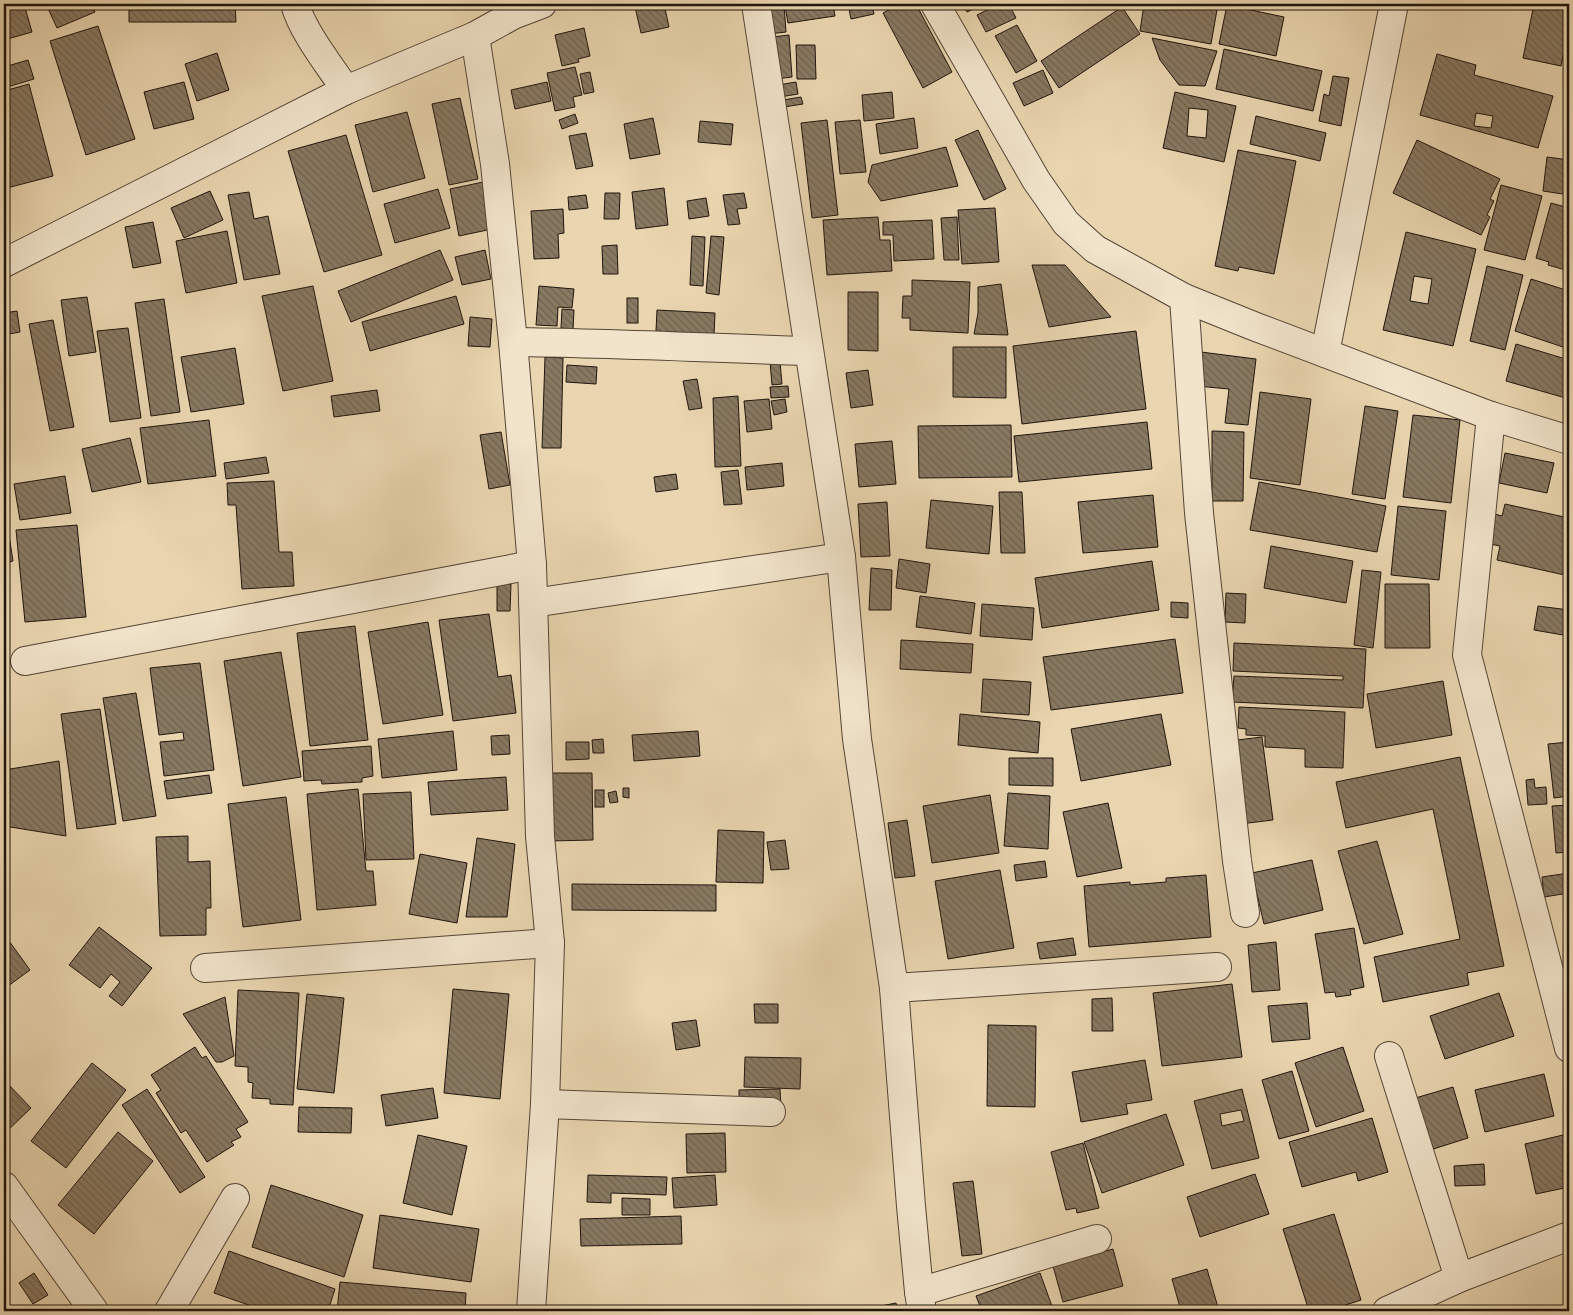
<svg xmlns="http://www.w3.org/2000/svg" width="1573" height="1315" viewBox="0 0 1573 1315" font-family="'Libre Caslon Text',serif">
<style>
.building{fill:url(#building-back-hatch);stroke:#1f150e;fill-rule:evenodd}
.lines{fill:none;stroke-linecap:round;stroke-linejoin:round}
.minor-casing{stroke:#524536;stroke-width:30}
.minor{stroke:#f1e4cb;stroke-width:28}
</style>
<defs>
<pattern id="building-back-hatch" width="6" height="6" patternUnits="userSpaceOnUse" patternTransform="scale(1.25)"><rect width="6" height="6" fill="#887962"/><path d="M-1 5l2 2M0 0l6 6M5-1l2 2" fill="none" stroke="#6f624f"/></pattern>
</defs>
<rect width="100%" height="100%" fill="#e9d5af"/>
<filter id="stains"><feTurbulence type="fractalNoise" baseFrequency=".004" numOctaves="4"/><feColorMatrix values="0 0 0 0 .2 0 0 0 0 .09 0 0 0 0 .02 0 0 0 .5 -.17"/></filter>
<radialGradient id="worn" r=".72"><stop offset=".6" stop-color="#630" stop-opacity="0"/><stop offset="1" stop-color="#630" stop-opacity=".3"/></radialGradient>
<g class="building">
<polygon points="4,4 24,4 32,32 4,40"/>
<polygon points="46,4 91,4 95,12 57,28"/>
<polygon points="129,4 235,4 236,22 129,22"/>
<polygon points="652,4 664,4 669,27 641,33 635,7"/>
<polygon points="766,4 784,4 786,32 769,34"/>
<polygon points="803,4 833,4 835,16 788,23 785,6"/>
<polygon points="848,4 872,4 874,14 851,19"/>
<polygon points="900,4 916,4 952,72 923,88 883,13"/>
<polygon points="963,4 982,4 982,5 967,12"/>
<polygon points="987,4 1009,4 1016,18 986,32 977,15 989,9"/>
<polygon points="1144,4 1218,4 1211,44 1140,31"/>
<polygon points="1534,4 1569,4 1569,28 1561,66 1523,58"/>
<polygon points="1227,5 1284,17 1276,56 1219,44"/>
<polygon points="1122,7 1140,34 1059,88 1041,61"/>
<polygon points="1017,25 1037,61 1016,73 995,36"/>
<polygon points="98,26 135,139 86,155 50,41"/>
<polygon points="584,28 590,56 578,59 579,62 562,66 555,35"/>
<polygon points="789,35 792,77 775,79 772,37"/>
<polygon points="1152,38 1217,51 1205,86 1179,85 1160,60"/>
<polygon points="796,45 815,45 816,79 797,79"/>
<polygon points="1224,49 1322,71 1313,111 1216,89"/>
<polygon points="217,53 229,90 197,101 185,64"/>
<path d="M1437 54 1476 65 1474 75 1553 96 1538 148 1420 115ZM1476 113 1493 116 1491 128 1474 126Z"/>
<polygon points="28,60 34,79 4,88 4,67"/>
<polygon points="575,67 582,95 573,97 575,107 555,111 547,73"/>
<polygon points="1043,70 1053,93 1024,106 1013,83"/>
<polygon points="590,72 594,92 584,94 580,74"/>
<polygon points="1333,76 1349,78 1341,126 1319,121 1324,94 1329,96"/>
<polygon points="184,82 194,119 154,129 144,92"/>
<polygon points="547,82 551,101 515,109 511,90"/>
<polygon points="796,82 798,94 780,97 778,85"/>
<polygon points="29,84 53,176 7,188 4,176 4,91"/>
<polygon points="892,92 894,118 864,121 862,95"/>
<path d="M1175 92 1236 106 1224 162 1163 148ZM1189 108 1208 110 1206 138 1187 136Z"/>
<polygon points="801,97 803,104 784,107 783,100"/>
<polygon points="460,98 478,179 449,185 432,104"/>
<polygon points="407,112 425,178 373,192 355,125"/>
<polygon points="575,114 578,123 562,129 559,120"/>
<polygon points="1256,116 1326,133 1320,161 1250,144"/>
<polygon points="653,118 660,154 630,159 624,124"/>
<polygon points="914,118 918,148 880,154 876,124"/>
<polygon points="827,120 838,215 812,218 801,123"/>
<polygon points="860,120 866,172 840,174 835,122"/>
<polygon points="700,121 733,124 731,145 698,142"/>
<polygon points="978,130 1006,189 984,200 955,140"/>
<polygon points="586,133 593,166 576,169 569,136"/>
<polygon points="346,135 382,255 324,272 288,151"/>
<polygon points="1417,140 1500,179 1490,199 1494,201 1487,215 1490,217 1481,235 1393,193"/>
<polygon points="946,147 958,186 881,201 868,182 872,165"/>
<polygon points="1238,150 1296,161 1274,274 1239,267 1238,271 1215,266"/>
<polygon points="1547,157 1569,160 1569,195 1543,191"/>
<polygon points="483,182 492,229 459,236 450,189"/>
<polygon points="1501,185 1542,196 1525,260 1484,250"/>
<polygon points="664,188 668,225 636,229 632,192"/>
<polygon points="438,189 450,228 395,243 384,204"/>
<polygon points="210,191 223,220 184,238 171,208"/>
<polygon points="249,192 254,219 268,216 280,274 244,280 228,195"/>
<polygon points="605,193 620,193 619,219 604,219"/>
<polygon points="744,193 747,208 737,209 740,224 728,225 723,195"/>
<polygon points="586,195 588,208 569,210 568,197"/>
<polygon points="706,198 709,216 689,219 687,201"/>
<polygon points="1551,203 1569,208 1569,271 1548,265 1549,262 1536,258"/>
<polygon points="995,208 999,262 962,264 958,210"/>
<polygon points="563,209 564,233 558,234 559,258 534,259 531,211"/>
<polygon points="878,217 880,240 890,240 892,271 827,275 823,220"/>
<polygon points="957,217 959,260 944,260 941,218"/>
<polygon points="932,220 934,259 894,261 893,235 883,235 883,222"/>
<polygon points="153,222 161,263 133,268 125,227"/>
<polygon points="227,231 237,283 186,293 176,241"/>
<path d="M1406 232 1476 249 1453 346 1383 330ZM1414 276 1432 279 1428 304 1410 301Z"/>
<polygon points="692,236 705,237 703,286 690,285"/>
<polygon points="711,236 724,237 719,295 706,293"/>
<polygon points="617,245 618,274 603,274 602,246"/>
<polygon points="440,250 453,280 351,322 338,291"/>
<polygon points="485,250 491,279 462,285 455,257"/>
<polygon points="1032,265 1065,265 1111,317 1049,327"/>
<polygon points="1487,266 1523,275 1505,350 1470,341"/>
<polygon points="1531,279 1569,291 1569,349 1515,331"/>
<polygon points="912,280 970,282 968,333 910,330 910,318 902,318 903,296 912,296"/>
<polygon points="1001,284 1008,335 974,334 978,313 978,287"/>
<polygon points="313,286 333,381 283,391 262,296"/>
<polygon points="539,286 574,289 572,308 558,307 557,326 536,325"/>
<polygon points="848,292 878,292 878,351 848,350"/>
<polygon points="456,296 464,324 370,351 362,322"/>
<polygon points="87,297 96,352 69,356 61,300"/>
<rect x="627" y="298" width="11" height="25"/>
<polygon points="164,299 180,412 151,416 135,303"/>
<polygon points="562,309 574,310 573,329 561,328"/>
<polygon points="657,310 715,313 714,335 656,331"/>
<polygon points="17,311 20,332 4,335 4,313"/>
<polygon points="470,317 492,319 490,347 468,346"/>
<polygon points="53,320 74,427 50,431 29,324"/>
<polygon points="128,328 141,418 110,422 97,331"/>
<polygon points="1136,331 1146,409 1022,424 1013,346"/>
<polygon points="1516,344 1569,360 1569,399 1506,381"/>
<polygon points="953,347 1006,347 1006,398 953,397"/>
<polygon points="235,348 244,404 191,412 181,357"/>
<polygon points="1201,352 1256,359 1248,425 1225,423 1229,389 1197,386"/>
<polygon points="545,357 563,358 561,448 542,448"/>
<polygon points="770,362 780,362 782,384 772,385"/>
<polygon points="567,365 597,367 596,384 566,382"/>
<polygon points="868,370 873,405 851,408 846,373"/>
<polygon points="697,379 702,408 689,410 683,381"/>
<polygon points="788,386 789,397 771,398 770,387"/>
<polygon points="377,390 380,411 334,417 331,396"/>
<polygon points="1260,392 1311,399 1300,485 1250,478"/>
<polygon points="738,396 741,466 715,467 713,398"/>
<polygon points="769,399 772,429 747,432 744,401"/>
<polygon points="785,399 787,412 774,415 771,401"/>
<polygon points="1365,406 1398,411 1385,499 1352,494"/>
<polygon points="1413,415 1460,420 1451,503 1403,497"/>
<polygon points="4,419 8,465 4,465"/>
<polygon points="209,420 216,476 148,484 140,428"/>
<polygon points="1147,422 1152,469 1019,482 1014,436"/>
<polygon points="1011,425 1012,477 919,478 918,426"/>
<polygon points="1212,431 1244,432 1243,501 1212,501"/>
<polygon points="501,432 510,485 489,489 480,435"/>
<polygon points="130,438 141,482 92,492 82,449"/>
<polygon points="892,441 896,484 859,487 855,444"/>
<polygon points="1505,453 1554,463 1547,493 1499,483"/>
<polygon points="266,457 269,473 226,479 224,463"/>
<polygon points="782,463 784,486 747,490 745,467"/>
<polygon points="738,470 742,504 724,505 721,472"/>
<polygon points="676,474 678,489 656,492 654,477"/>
<polygon points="65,476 71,513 20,520 14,484"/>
<polygon points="274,481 279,552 292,552 294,586 242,589 236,505 228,505 227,483"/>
<polygon points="1259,482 1386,506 1377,552 1250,530"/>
<polygon points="999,492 1022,492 1025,553 1001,553"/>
<polygon points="1153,495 1158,547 1083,553 1078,502"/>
<polygon points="931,500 993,506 989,554 926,548"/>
<polygon points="887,502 890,556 861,557 858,504"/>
<polygon points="4,503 13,561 4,563"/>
<polygon points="1505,504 1569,518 1569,576 1497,560 1500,546 1485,543 1491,513 1502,516"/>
<polygon points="1398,506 1446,511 1439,580 1391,575"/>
<polygon points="77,525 86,617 25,622 16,530"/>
<polygon points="1271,546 1353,561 1346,603 1264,588"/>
<polygon points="899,559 930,564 926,593 896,588"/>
<polygon points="1152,561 1159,610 1042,628 1035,578"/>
<polygon points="871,568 892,570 891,610 869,610"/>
<polygon points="1362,570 1381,572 1373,648 1354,645"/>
<polygon points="497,584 511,584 510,611 497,611"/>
<polygon points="1385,584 1429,584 1430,648 1385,648"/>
<polygon points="1226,593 1246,594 1245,623 1225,622"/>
<polygon points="920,596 975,603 971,634 916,627"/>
<polygon points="1171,602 1188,603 1188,618 1171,617"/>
<polygon points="982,604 1034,608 1032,640 980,636"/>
<polygon points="1538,606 1569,610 1569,636 1534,630"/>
<polygon points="489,614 498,677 511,675 516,713 453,721 439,620"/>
<polygon points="428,622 443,715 383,724 368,632"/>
<polygon points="355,626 368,740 310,746 297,633"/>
<polygon points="1175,639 1183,693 1051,710 1043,657"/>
<polygon points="901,640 973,644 971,673 900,669"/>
<polygon points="1234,643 1366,649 1363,708 1232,702 1234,676 1343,680 1343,676 1233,671"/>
<polygon points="281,652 301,777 243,786 224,661"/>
<polygon points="200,663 214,770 164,776 160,742 184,740 183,732 159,735 150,668"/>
<polygon points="983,679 1031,682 1029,715 981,712"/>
<polygon points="1443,681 1452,735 1376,748 1367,694"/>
<polygon points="136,693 156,816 123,821 103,698"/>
<polygon points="1239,707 1345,712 1343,768 1305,767 1305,749 1265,747 1265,736 1246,735 1246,729 1238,728"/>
<polygon points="100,709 116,824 77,829 61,714"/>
<polygon points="960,714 1040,722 1038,753 958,745"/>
<polygon points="1161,714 1171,765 1081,781 1071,729"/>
<polygon points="453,731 457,770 382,778 378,739"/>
<polygon points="698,731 700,756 634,761 632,735"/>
<polygon points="509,735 510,754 492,755 491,736"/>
<polygon points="1262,737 1273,820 1240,824 1229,741"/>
<polygon points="603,739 604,753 593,753 592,740"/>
<polygon points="566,742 589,742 589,759 566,760"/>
<polygon points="1569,742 1569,796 1554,798 1548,744"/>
<polygon points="371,746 373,776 362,778 362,782 322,784 321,780 304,781 302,751"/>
<polygon points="1460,757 1504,966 1467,973 1469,985 1383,1002 1374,957 1460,939 1433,809 1346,828 1336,782"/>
<polygon points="1009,758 1053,758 1053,786 1009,785"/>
<polygon points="59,761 66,836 4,826 4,770"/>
<polygon points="549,773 592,773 593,840 550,841"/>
<polygon points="209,775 212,793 167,799 164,781"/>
<polygon points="506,777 508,810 431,815 428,782"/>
<polygon points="1534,779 1535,788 1546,787 1547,804 1528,805 1526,780"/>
<polygon points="623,788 629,788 629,798 623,797"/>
<polygon points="358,789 366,871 373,871 376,905 317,910 307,794"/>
<rect x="595" y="790" width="9" height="17"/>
<polygon points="616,791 618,802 610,803 608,793"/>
<polygon points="411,792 414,859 366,860 363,794"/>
<polygon points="1008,793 1050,796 1048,849 1004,846"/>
<polygon points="990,795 999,853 932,863 923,806"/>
<polygon points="286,797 301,920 243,927 228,804"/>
<polygon points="1108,803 1122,868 1077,877 1063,812"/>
<polygon points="1569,805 1569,852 1556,853 1552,806"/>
<polygon points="907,820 915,876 895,878 888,823"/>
<polygon points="718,830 764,832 763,883 716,882"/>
<polygon points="188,836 188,862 210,861 211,908 206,908 206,935 160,936 156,837"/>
<polygon points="477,838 515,844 507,917 466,917"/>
<polygon points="785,840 789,869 771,870 767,842"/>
<polygon points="1377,841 1403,934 1364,944 1338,851"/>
<polygon points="420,854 467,863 457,923 409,914"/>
<polygon points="1312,860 1323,910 1264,924 1252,873"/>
<polygon points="1045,861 1047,877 1016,881 1014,865"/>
<polygon points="1000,870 1014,948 948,959 935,881"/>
<polygon points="1569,873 1569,893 1544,897 1542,877"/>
<polygon points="1206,875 1211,937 1089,947 1084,886 1130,882 1130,885 1166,882 1166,878"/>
<polygon points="572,884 716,885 716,911 572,910"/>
<polygon points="99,927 152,968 122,1006 109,996 120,982 111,974 100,988 69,965"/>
<polygon points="1354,928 1364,987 1350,990 1351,995 1336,997 1335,992 1325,993 1315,934"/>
<polygon points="4,934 30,970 4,989"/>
<polygon points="1073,938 1076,955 1040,959 1037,943"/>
<polygon points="1276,942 1280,990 1252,992 1248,945"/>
<polygon points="1232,984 1242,1057 1162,1066 1153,993"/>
<polygon points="453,989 509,994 500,1099 444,1093"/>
<polygon points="238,990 299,993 293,1105 270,1104 270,1099 252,1098 253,1083 248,1082 248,1067 235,1066"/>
<polygon points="1499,993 1514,1036 1445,1059 1430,1016"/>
<polygon points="307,994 344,998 334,1093 297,1089"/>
<polygon points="225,997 234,1056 222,1062 216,1062 183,1014"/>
<polygon points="1112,998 1113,1031 1092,1031 1092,999"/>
<polygon points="1307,1003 1310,1039 1272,1042 1268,1006"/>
<polygon points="754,1004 778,1004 778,1023 755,1023"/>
<polygon points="696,1020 700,1046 676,1050 672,1023"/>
<polygon points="988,1025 1036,1026 1035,1107 987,1106"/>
<polygon points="195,1047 202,1058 206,1056 248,1122 236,1129 241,1137 231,1142 234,1145 207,1162 186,1130 181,1133 156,1093 161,1090 151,1075"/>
<polygon points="1343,1047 1364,1111 1316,1127 1295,1063"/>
<polygon points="745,1057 801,1058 800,1089 744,1087"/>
<polygon points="1145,1060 1152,1100 1126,1104 1128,1114 1081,1122 1072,1072"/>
<polygon points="92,1063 126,1090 66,1168 31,1141"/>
<polygon points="1292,1071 1309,1131 1279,1139 1262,1080"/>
<polygon points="1544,1074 1554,1116 1485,1132 1475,1090"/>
<polygon points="8,1084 31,1108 5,1133 4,1087"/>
<polygon points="1453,1087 1468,1138 1427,1151 1412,1099"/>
<polygon points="433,1088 438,1118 386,1126 381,1095"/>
<polygon points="147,1089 205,1177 180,1193 122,1105"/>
<polygon points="780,1089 781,1106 739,1106 739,1090"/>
<path d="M1242 1089 1259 1158 1212 1169 1194 1101ZM1241 1110 1244 1121 1222 1126 1220 1114Z"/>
<polygon points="299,1107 352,1108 351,1133 298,1132"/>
<polygon points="1166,1114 1184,1165 1102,1193 1084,1142"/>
<polygon points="1372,1118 1388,1172 1358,1181 1356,1172 1302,1187 1289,1142"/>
<polygon points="118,1132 153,1161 94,1234 58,1205"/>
<polygon points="725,1133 726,1172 687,1173 686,1134"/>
<polygon points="418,1135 467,1146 452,1215 403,1203"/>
<polygon points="1563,1135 1569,1165 1569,1187 1536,1194 1525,1144"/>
<polygon points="1083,1143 1099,1208 1077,1213 1076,1208 1066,1210 1051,1152"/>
<polygon points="1484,1164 1485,1185 1455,1186 1454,1166"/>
<polygon points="1255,1174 1269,1214 1200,1237 1187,1197"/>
<polygon points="588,1175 667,1177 666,1195 611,1193 611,1203 587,1202"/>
<polygon points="715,1175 717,1205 674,1208 672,1178"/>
<polygon points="973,1181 982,1254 962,1256 953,1183"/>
<polygon points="271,1185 363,1215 344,1277 252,1247"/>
<polygon points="622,1198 650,1199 650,1215 622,1215"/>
<polygon points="1334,1214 1361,1300 1327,1311 1309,1311 1283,1229"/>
<polygon points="380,1215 479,1229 471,1282 373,1268"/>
<polygon points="681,1216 682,1244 581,1246 580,1219"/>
<polygon points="1113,1249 1123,1286 1063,1302 1053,1266"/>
<polygon points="229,1251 335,1289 328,1311 266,1311 214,1293"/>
<polygon points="1207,1269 1219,1311 1181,1311 1172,1279"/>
<polygon points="34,1273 48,1295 33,1304 19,1283"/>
<polygon points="1040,1273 1053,1309 1047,1311 982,1311 976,1296"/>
<polygon points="340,1282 466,1293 465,1311 337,1311"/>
<polygon points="896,1303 898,1311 856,1311"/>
</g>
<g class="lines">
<defs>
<g id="minor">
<path d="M295 4C302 31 330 66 346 90"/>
<polyline points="756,4 841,557 857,739 894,988 911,1206 919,1292 922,1311"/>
<polyline points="935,4 1036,180 1066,223 1095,249 1184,298 1256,327 1491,416 1569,440"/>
<polyline points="475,36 495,164 513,342 532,565 540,836 550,943 545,1104 531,1311"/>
<polyline points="4,263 346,90 475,36 513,15 542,4"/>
<polyline points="1184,298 1199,513 1237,861 1245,913"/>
<path d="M513 342C612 343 710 348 809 351"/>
<polyline points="1325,353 1394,4"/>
<polyline points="1491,416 1467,655 1569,1048"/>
<polyline points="533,603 841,557"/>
<polyline points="25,661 532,565"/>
<polyline points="205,968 550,943"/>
<polyline points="894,988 1217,967"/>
<polyline points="1389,1056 1459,1278"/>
<polyline points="545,1104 771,1112"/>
<polyline points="4,1186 94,1311"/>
<polyline points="919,1292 1097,1239"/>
<polyline points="169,1311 235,1198"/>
<polyline points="1387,1311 1459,1278 1569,1236"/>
</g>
</defs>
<use href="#minor" class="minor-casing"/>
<use href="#minor" class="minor"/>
</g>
<rect width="1573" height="1315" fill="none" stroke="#e9d5af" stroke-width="20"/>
<rect x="5" y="5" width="1563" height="1305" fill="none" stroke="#1f150e" stroke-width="2.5"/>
<rect x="10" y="10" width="1553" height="1295" fill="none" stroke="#1f150e"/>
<rect width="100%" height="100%" filter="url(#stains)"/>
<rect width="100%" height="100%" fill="url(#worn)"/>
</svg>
